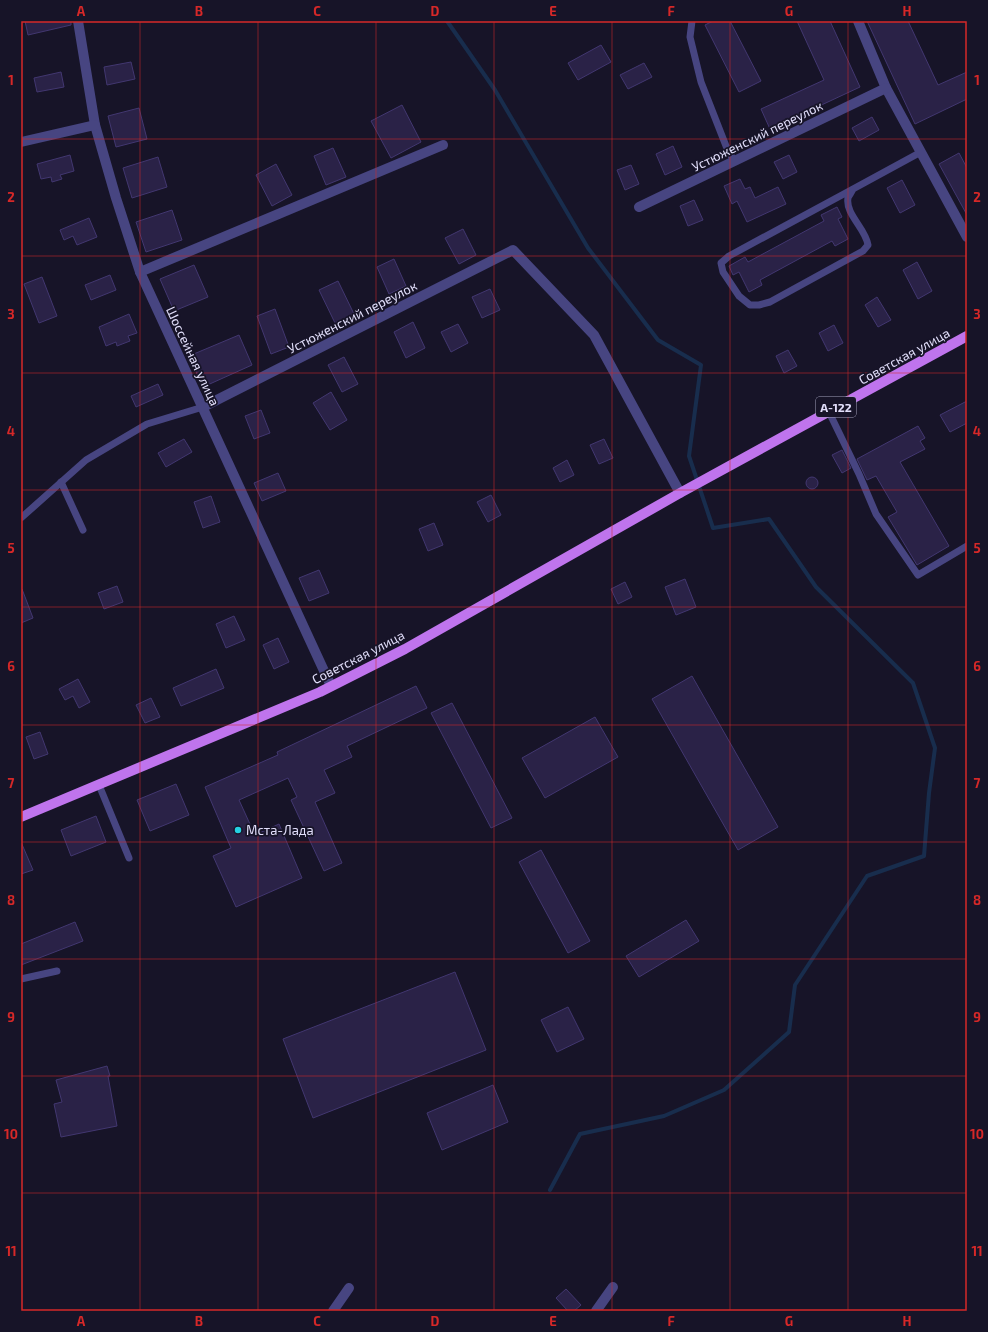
<svg xmlns="http://www.w3.org/2000/svg" width="988" height="1332" viewBox="0 0 988 1332" font-family="'Exo 2',sans-serif">
<style>
.lines{fill:none;stroke-linecap:round;stroke-linejoin:round}
.stream{stroke:#182d4d;stroke-width:4}
.building{fill:#2a2247;stroke:#423770}
.service{stroke:#474581;stroke-width:7}
.minor{stroke:#474581;stroke-width:10}
.primary{stroke:#bf74ed;stroke-width:10}
.grid{fill:none;stroke:#d62828;stroke-width:1;stroke-opacity:0.55}
.poi-dot{fill:#24d0e2;stroke:#171428;stroke-width:1.5}
.labels{text-anchor:middle;dominant-baseline:central;stroke-width:3.5;stroke-linejoin:round;paint-order:stroke}
.shield{fill:#171428;stroke:#a5a2bc;stroke-width:1}
.shield-label{font-size:12px;font-weight:bold;fill:#e2dffb}
.street-label{font-size:13px;fill:#e2dffb;stroke:#171428}
.poi-label{font-size:13px;fill:#e2dffb;stroke:#171428;text-anchor:start}
.neatline{fill:none;stroke:#d62828;stroke-width:1.5}
.grid-label{font-size:13px;text-anchor:middle;font-weight:bold;fill:#d62828}
</style>
<rect width="100%" height="100%" fill="#171428"/>
<g class="lines">
<polyline class="stream" points="447,21 495,90 588,248 658,340 701,365 689,456 713,528 769,519 816,587 913,683 935,748 929,793 924,856 867,876 795,985 789,1032 724,1090 664,1116 580,1134 550,1190"/>
</g>
<g class="building">
<polygon points="25,21 71,21 71,25 28,35"/>
<polygon points="713,21 730,21 761,81 739,92 705,25"/>
<polygon points="797,21 830,21 860,87 770,129 761,109 824,80"/>
<polygon points="867,21 908,21 938,85 967,72 967,99 915,124"/>
<polygon points="601,45 611,62 578,80 568,63"/>
<polygon points="131,62 135,79 107,85 104,67"/>
<polygon points="644,63 652,77 628,89 620,75"/>
<polygon points="61,72 64,87 37,92 34,78"/>
<polygon points="402,105 421,142 391,158 371,121"/>
<polygon points="139,108 147,139 116,147 108,116"/>
<polygon points="872,117 879,130 859,141 852,128"/>
<polygon points="673,146 682,167 665,175 656,154"/>
<polygon points="333,148 346,177 326,185 314,156"/>
<polygon points="959,153 967,168 967,215 939,164"/>
<polygon points="70,155 74,171 60,175 62,179 52,182 51,177 41,179 37,164"/>
<polygon points="789,155 797,172 783,179 774,162"/>
<polygon points="158,157 167,187 132,198 123,168"/>
<polygon points="276,164 292,195 272,206 256,175"/>
<polygon points="631,165 639,184 625,190 617,170"/>
<polygon points="740,179 745,189 750,187 755,198 778,187 786,204 747,222 737,201 732,204 724,186"/>
<polygon points="902,180 915,205 900,213 887,188"/>
<polygon points="694,200 703,220 688,226 680,206"/>
<polygon points="837,207 842,217 838,219 848,239 835,246 832,241 760,280 762,285 749,292 739,272 733,275 729,266 745,257 748,262 824,221 821,215"/>
<polygon points="172,210 182,240 146,252 136,222"/>
<polygon points="89,218 97,237 77,245 73,236 64,240 60,230"/>
<polygon points="463,229 476,255 459,264 445,238"/>
<polygon points="394,259 406,286 389,294 377,267"/>
<polygon points="917,262 932,291 918,299 903,270"/>
<polygon points="194,265 208,297 174,311 160,279"/>
<polygon points="110,275 116,290 91,300 85,285"/>
<polygon points="42,277 57,316 39,323 24,284"/>
<polygon points="338,281 354,314 335,323 319,290"/>
<polygon points="490,289 500,310 482,318 472,297"/>
<polygon points="877,297 891,320 878,327 865,305"/>
<polygon points="275,309 289,347 271,354 257,316"/>
<polygon points="129,314 137,333 128,336 130,341 117,346 116,342 106,346 99,327"/>
<polygon points="413,322 425,348 406,358 394,332"/>
<polygon points="458,324 468,343 451,352 441,332"/>
<polygon points="834,325 843,343 828,351 819,333"/>
<polygon points="239,335 252,365 203,387 189,356"/>
<polygon points="788,350 797,366 784,373 776,356"/>
<polygon points="344,357 358,384 342,392 328,365"/>
<polygon points="158,384 163,395 136,407 131,396"/>
<polygon points="331,392 347,420 330,430 313,403"/>
<polygon points="967,401 967,423 950,432 940,415"/>
<polygon points="261,410 270,433 254,439 245,416"/>
<polygon points="918,426 925,438 920,441 925,449 900,462 949,546 917,565 888,517 897,512 876,476 867,480 857,459"/>
<polygon points="184,439 192,452 166,467 158,453"/>
<polygon points="604,439 613,458 599,464 590,445"/>
<polygon points="842,450 851,468 842,473 832,455"/>
<polygon points="567,460 574,475 560,482 553,468"/>
<polygon points="278,473 286,491 262,501 254,483"/>
<circle cx="812" cy="483" r="6"/>
<polygon points="491,495 501,515 488,522 477,502"/>
<polygon points="211,496 220,522 203,528 194,502"/>
<polygon points="434,523 443,545 428,551 419,529"/>
<polygon points="319,570 329,593 309,601 299,578"/>
<polygon points="685,579 696,607 676,615 665,587"/>
<polygon points="625,582 632,597 618,604 611,589"/>
<polygon points="117,586 123,602 104,609 98,593"/>
<polygon points="21,589 22,589 33,618 21,623"/>
<polygon points="234,616 245,640 226,648 216,624"/>
<polygon points="278,638 289,662 274,669 263,645"/>
<polygon points="216,669 224,688 181,706 173,688"/>
<polygon points="692,676 778,827 738,850 652,699"/>
<polygon points="78,679 90,702 79,708 73,696 65,700 59,689"/>
<polygon points="416,686 427,708 347,746 352,757 324,770 335,793 315,802 342,863 324,871 291,800 297,797 288,778 239,800 255,835 279,824 302,878 236,907 213,856 231,848 205,787 278,755 277,752"/>
<polygon points="151,698 160,717 145,723 136,705"/>
<polygon points="452,703 512,818 491,828 431,713"/>
<polygon points="595,717 618,757 545,798 522,758"/>
<polygon points="40,732 48,754 34,759 26,737"/>
<polygon points="176,784 189,815 150,831 137,800"/>
<polygon points="96,816 106,842 71,856 61,830"/>
<polygon points="21,842 33,870 21,874"/>
<polygon points="541,850 590,941 568,953 519,862"/>
<polygon points="686,920 699,941 639,977 626,956"/>
<polygon points="75,922 83,941 21,965 21,944"/>
<polygon points="455,972 486,1050 313,1118 283,1039"/>
<polygon points="568,1007 584,1039 557,1052 541,1020"/>
<polygon points="107,1066 110,1076 108,1076 117,1126 61,1137 54,1104 62,1102 56,1080"/>
<polygon points="493,1085 508,1122 442,1150 427,1113"/>
<polygon points="566,1289 581,1305 574,1311 568,1311 556,1298"/>
</g>
<g class="lines">
<g class="service">
<polyline points="692,21 690,37 701,82 726,146 734,161"/>
<path d="M853 189 729 256 721 263 723 272 739 296 750 305H759L770 302 863 251 868 245C866 229 845 214 848 198 849 195 852 192 853 189L921 152"/>
<polyline points="829,412 859,474 876,514 918,575 967,546"/>
<polyline points="61,482 83,530"/>
<polyline points="21,518 86,460 147,424 203,407"/>
<polyline points="99,785 129,858"/>
<polyline points="21,979 57,971"/>
</g>
<g class="minor">
<polyline points="78,21 95,125 116,198 140,272 331,686"/>
<polyline points="858,21 886,88 967,237"/>
<polyline points="21,142 95,125"/>
<polyline points="639,207 886,88"/>
<polyline points="140,272 443,145"/>
<polyline points="203,407 513,250 594,335 680,493"/>
<polyline points="333,1311 349,1288"/>
<polyline points="596,1311 613,1287"/>
</g>
<polyline class="primary" points="21,817 320,692 405,649 680,493 967,336"/>
</g>
<path class="grid" d="M140 21V1311M258 21V1311M376 21V1311M494 21V1311M612 21V1311M730 21V1311M848 21V1311M21 139H967M21 256H967M21 373H967M21 490H967M21 607H967M21 725H967M21 842H967M21 959H967M21 1076H967M21 1193H967"/>
<circle class="poi-dot" cx="238" cy="830" r="4"/>
<g class="labels">
<rect class="shield" x="816" y="397" width="40" height="20" rx="3"/>
<g class="shield-label">
<text x="836" y="407">А-122</text>
</g>
<g class="street-label">
<text transform="translate(757 136) rotate(-26)">Устюженский переулок</text>
<text transform="translate(352 317) rotate(-27)">Устюженский переулок</text>
<text transform="translate(193 356) rotate(65)">Шоссейная улица</text>
<text transform="translate(904 356) rotate(-29)">Советская улица</text>
<text transform="translate(358 657) rotate(-27)">Советская улица</text>
</g>
<g class="poi-label">
<text x="246" y="830">Мста-Лада</text>
</g>
</g>
<rect width="988" height="1332" fill="none" stroke="#171428" stroke-width="44"/>
<rect x="22" y="22" width="944" height="1288" class="neatline"/>
<g class="grid-label">
<text x="81" y="16">A</text>
<text x="199" y="16">B</text>
<text x="317" y="16">C</text>
<text x="435" y="16">D</text>
<text x="553" y="16">E</text>
<text x="671" y="16">F</text>
<text x="789" y="16">G</text>
<text x="907" y="16">H</text>
<text x="11" y="85">1</text>
<text x="977" y="85">1</text>
<text x="11" y="202">2</text>
<text x="977" y="202">2</text>
<text x="11" y="319">3</text>
<text x="977" y="319">3</text>
<text x="11" y="436">4</text>
<text x="977" y="436">4</text>
<text x="11" y="553">5</text>
<text x="977" y="553">5</text>
<text x="11" y="671">6</text>
<text x="977" y="671">6</text>
<text x="11" y="788">7</text>
<text x="977" y="788">7</text>
<text x="11" y="905">8</text>
<text x="977" y="905">8</text>
<text x="11" y="1022">9</text>
<text x="977" y="1022">9</text>
<text x="11" y="1139">10</text>
<text x="977" y="1139">10</text>
<text x="11" y="1256">11</text>
<text x="977" y="1256">11</text>
<text x="81" y="1326">A</text>
<text x="199" y="1326">B</text>
<text x="317" y="1326">C</text>
<text x="435" y="1326">D</text>
<text x="553" y="1326">E</text>
<text x="671" y="1326">F</text>
<text x="789" y="1326">G</text>
<text x="907" y="1326">H</text>
</g>
</svg>
